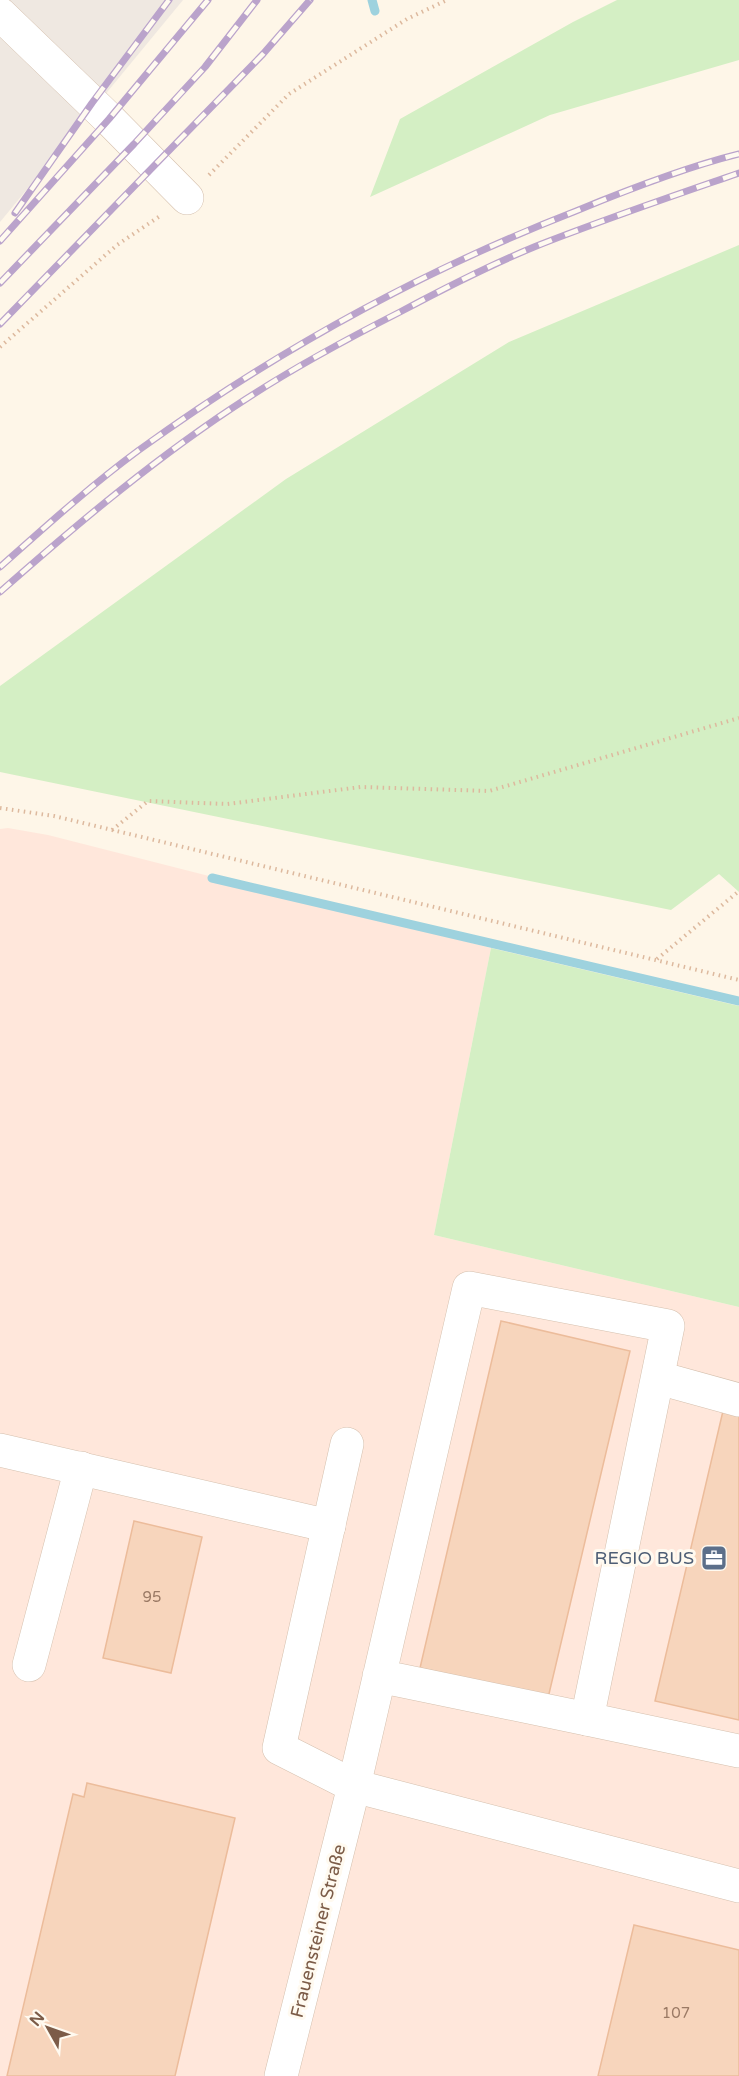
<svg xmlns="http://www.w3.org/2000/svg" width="739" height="2076" viewBox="0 0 739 2076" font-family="'Varela Round',sans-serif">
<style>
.commercial{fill:#ffe7db}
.industrial{fill:#efe8e1}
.green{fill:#d4efc4}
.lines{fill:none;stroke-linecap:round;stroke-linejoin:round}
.stream{stroke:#9ed2de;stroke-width:9}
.building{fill:#f7d5bc;stroke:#ecbc9b;stroke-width:1.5}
.minor-casing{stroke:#d5c0ae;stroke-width:34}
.path{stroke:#ddb99e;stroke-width:4;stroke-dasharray:1.5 4.5;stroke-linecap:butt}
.minor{stroke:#fff;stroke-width:33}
.rail-casing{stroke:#baa3cb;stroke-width:7}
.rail{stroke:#fffaf0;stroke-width:4.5;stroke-dasharray:14;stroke-linecap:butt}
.labels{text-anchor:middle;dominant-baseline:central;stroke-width:6;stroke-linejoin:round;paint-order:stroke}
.number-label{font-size:15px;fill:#9b7a65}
.service-label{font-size:18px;fill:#4e5e75;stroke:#fffaf0;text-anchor:end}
.street-label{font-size:18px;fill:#7c5c48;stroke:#fffaf0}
</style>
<rect width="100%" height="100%" fill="#fef6e8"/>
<polygon class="commercial" points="8,828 48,835 491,948 434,1235 739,1307 739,2076 0,2076 0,829"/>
<polygon class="industrial" points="0,0 183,0 0,222"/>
<g class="green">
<polygon points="617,0 739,0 739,60 550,115 370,197 400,119 573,22"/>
<polygon points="739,245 739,892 719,874 671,910 0,772 0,686 286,479 509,342"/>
<polygon points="491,948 739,1006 739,1307 434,1235"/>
</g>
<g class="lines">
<g class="stream">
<polyline points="372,0 375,11"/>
<polyline points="212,878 739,1001"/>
</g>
</g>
<g class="building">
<polygon points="501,1321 630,1351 548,1698 420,1668"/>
<polygon points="723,1411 739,1415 739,1720 655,1701"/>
<polygon points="134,1521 202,1537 171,1673 103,1658"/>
<polygon points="87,1783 235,1818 175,2076 7,2076 73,1794 84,1797"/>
<polygon points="634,1925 739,1950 739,2076 598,2076"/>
</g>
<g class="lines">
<defs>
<g id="minor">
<polyline points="0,14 109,119 187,198"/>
<polyline points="659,1378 739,1400"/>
<polyline points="347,1444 279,1748 354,1786 739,1886"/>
<polyline points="0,1450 329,1526"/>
<polyline points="29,1665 81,1468"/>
<polyline points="587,1719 739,1751"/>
<polyline points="281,2076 354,1786 469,1288 668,1326 587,1719 379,1676"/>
</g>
</defs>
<use href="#minor" class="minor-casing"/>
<g class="path">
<polyline points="209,175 289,94 407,19 447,0"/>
<polyline points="0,347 117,245 160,216"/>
<polyline points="0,808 54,816 739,980"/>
<polyline points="112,830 148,801 227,804 361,787 489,791 739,718"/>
<polyline points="657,959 739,891"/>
</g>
<use href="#minor" class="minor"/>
<defs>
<g id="rail">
<polyline points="15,213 92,103 169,0"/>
<polyline points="0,241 109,119 208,0"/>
<polyline points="0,283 134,144 205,67 257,0"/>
<polyline points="0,324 263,54 310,0"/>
<path d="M0 567C45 527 90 486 139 450 276 351 419 272 576 211 627 190 686 167 739 154"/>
<path d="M0 592C77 524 159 455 246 399 295 367 347 339 400 312 443 289 488 266 534 247 602 220 670 197 739 173"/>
</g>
</defs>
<use href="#rail" class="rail-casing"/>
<use href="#rail" class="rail"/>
</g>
<defs>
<symbol id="office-square" viewBox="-11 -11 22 22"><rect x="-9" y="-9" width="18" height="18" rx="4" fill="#5c6f8a" stroke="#fffaf0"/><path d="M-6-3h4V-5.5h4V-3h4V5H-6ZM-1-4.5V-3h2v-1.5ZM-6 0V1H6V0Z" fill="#fff"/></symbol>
</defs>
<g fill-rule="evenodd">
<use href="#office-square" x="699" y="1543" width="30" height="30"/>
</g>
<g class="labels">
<g class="number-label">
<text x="152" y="1597">95</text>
<text x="676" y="2013">107</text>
</g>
<g class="service-label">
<text x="694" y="1558">REGIO BUS</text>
</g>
<g class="street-label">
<text transform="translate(318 1931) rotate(-76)">Frauensteiner Straße</text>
</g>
</g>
<g transform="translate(48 2028) rotate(310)" stroke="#fffaf0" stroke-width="4.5" paint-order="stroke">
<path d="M0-4.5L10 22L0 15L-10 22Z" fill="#7c5c48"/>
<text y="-9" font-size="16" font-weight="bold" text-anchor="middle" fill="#7c5c48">N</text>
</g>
</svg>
